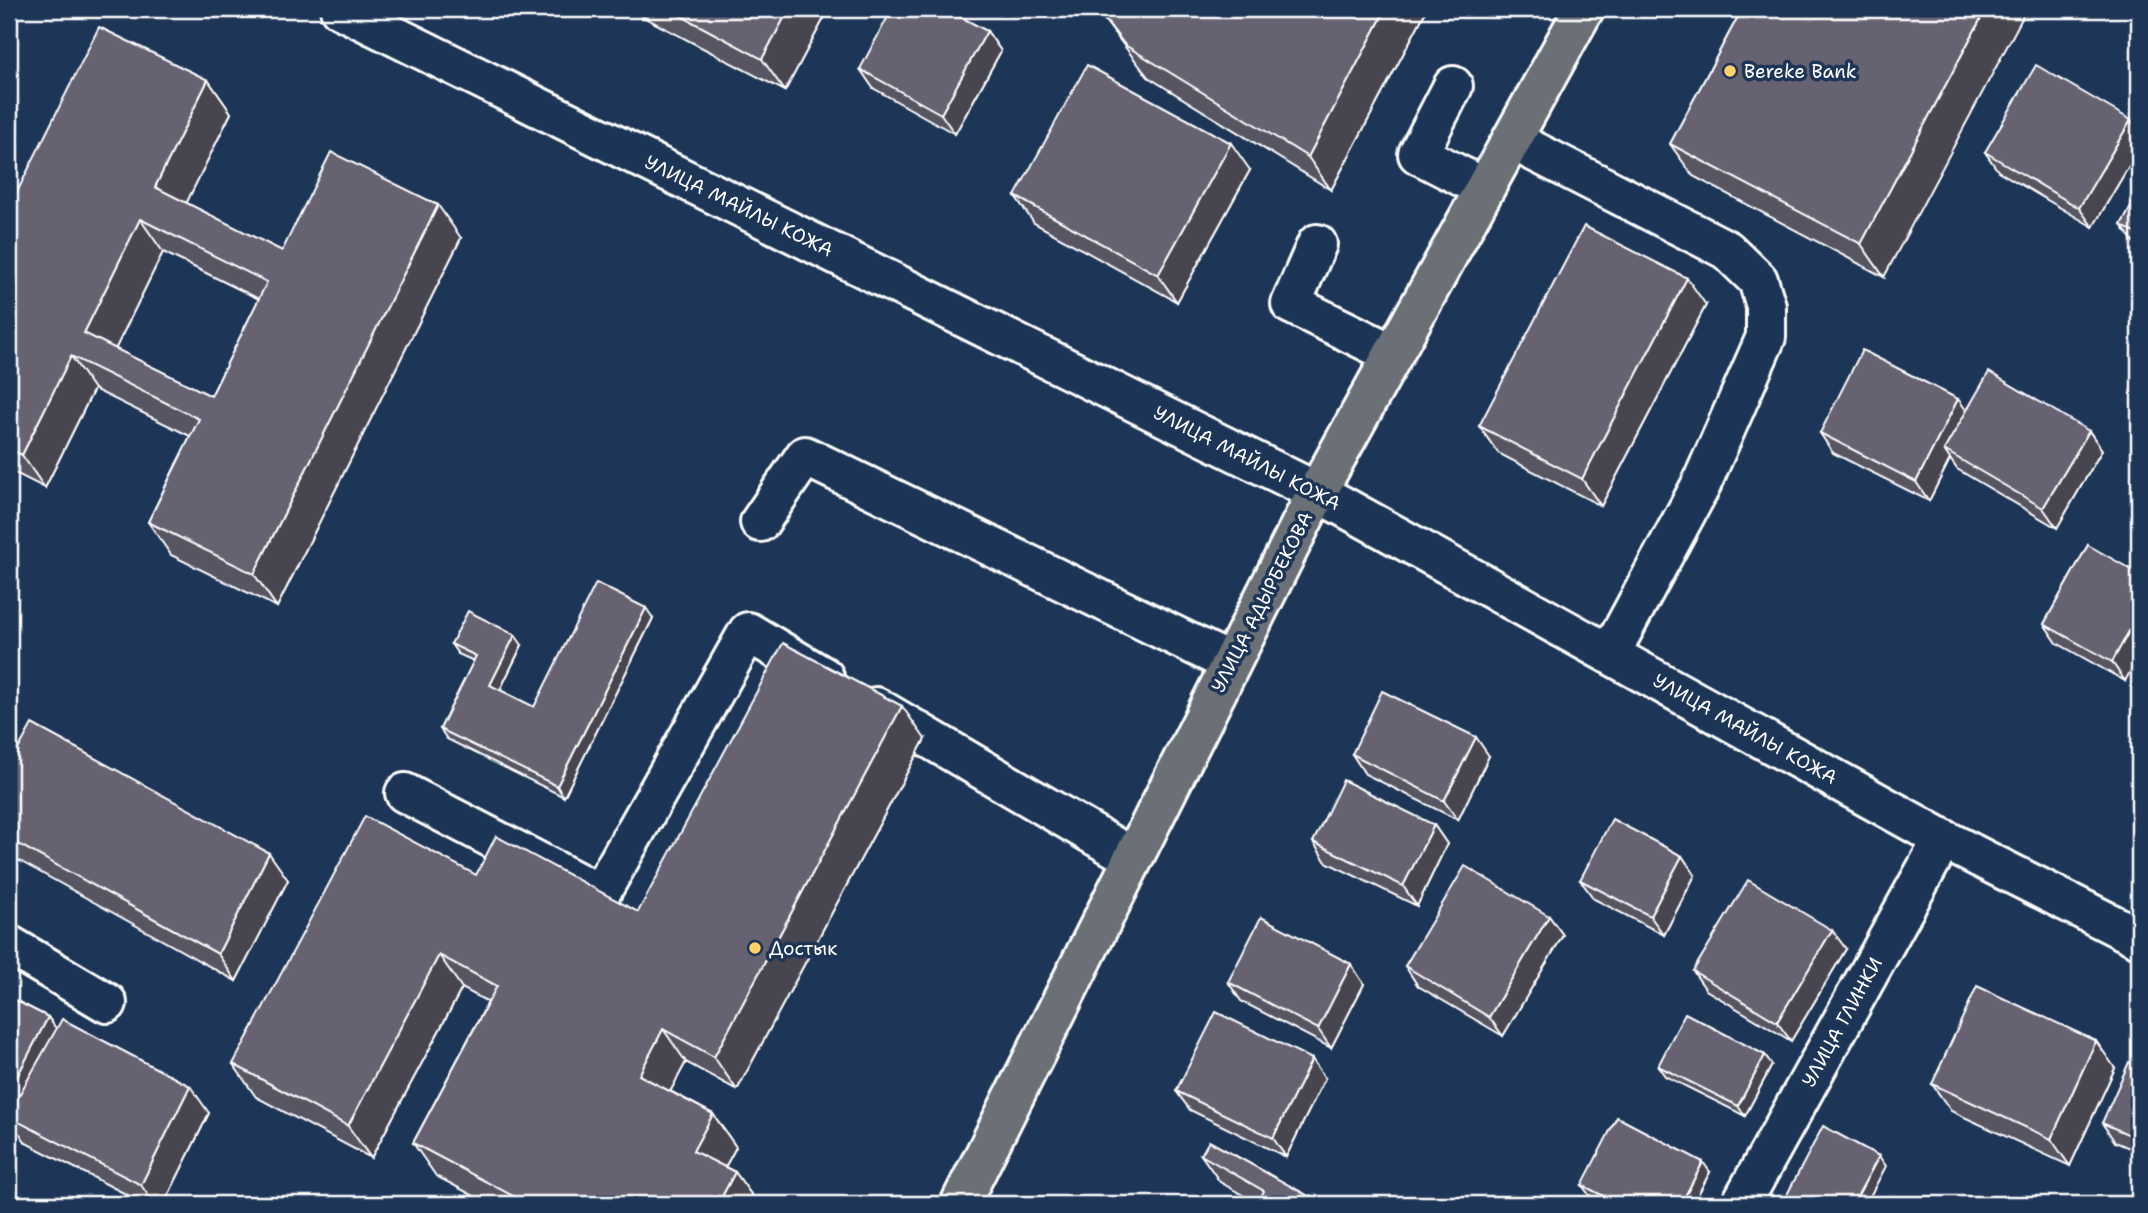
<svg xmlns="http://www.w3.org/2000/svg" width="2148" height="1213" viewBox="0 0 2148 1213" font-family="'Shantell Sans',sans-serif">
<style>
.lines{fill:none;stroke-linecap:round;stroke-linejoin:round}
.minor-casing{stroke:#fff;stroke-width:44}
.major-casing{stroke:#fff;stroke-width:44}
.minor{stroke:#1d3557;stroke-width:38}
.major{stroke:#6a7074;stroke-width:38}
.wall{fill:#585462;stroke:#fff;stroke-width:2;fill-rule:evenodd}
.shaded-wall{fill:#474550;stroke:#fff;stroke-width:2}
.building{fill:#666272;stroke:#fff;stroke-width:2;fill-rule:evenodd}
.poi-dot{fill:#ffd166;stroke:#1d3557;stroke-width:2.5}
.labels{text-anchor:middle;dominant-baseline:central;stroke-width:7;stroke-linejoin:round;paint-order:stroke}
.poi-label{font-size:19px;fill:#fff;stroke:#1d3557;text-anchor:start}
.street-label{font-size:19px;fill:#fff;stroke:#1d3557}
</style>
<rect width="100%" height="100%" fill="#1d3557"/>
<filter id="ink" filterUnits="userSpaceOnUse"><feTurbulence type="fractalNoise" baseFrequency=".0143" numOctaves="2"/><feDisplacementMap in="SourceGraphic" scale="14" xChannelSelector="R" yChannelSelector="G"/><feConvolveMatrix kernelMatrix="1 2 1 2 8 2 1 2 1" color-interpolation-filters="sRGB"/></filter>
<g filter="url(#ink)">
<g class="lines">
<defs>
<g id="minor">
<polyline points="340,9 1317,492 1943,839 2139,938"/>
<polyline points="1453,86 1418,154 1484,188"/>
<polyline points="1512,140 1727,250 1758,280 1766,306 1766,337 1700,487 1610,654"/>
<polyline points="1317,244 1291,304 1393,354"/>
<polyline points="760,522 805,456 1231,663"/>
<polyline points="876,707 1133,858"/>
<polyline points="405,793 600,894 748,632 824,677"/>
<polyline points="9,945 107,1003"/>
<polyline points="1741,1204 1943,839"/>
</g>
<polyline id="major" points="960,1204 1317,492 1584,9"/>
</defs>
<use href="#minor" class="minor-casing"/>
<use href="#major" class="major-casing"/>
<use href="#minor" class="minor"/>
<use href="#major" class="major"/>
</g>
<g class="wall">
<polygon points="628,9 829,9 785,91"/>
<polygon points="1096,9 1427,9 1331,190 1148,77"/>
<polygon points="1742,9 1884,277 1693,176 1670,144"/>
<polygon points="987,31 1001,51 955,134 873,88 860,69"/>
<path d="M208 80 231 113 186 203 282 251 461 238 277 607 171 555 148 522 190 436 94 389 45 488 9 470V208ZM163 252 259 299 211 396 115 349Z"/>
<polygon points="2139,132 2139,149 2093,227 1998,171 1985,152"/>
<polygon points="1250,170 1177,302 1034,223 1015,196"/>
<polygon points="2139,193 2139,247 2135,244 2121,225"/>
<polygon points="1706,305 1601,506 1498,453 1479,426"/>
<polygon points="1967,411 2089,431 2102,450 2057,528 1957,469 1950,459 1929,501 1833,453 1820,433"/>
<polygon points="2088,545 2125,681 2057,643 2044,624"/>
<polygon points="653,618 564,797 447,739 440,729 474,661 458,654 451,644 522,645 500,690 534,707"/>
<polygon points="925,739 737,1090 686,1062 670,1091 713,1114 736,1147 725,1167 735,1172 758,1204 489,1204 436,1176 413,1143 488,1002 462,988 371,1158 256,1097 233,1064 476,875 638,912"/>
<polygon points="1352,754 1489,756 1458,820 1365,774"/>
<polygon points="9,766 288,880 236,981 9,855"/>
<polygon points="1434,825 1447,844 1417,906 1326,862 1313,842"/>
<polygon points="1682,856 1695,875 1664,935 1594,899 1580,880"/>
<polygon points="1549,916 1563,935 1503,1036 1418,986 1405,966"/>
<polygon points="1846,949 1791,1041 1706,990 1693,971"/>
<polygon points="1228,982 1364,984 1331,1048 1241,1001"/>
<polygon points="9,997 48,1017 56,1029 209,1113 164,1204 145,1204 26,1143 20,1134 9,1128"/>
<polygon points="1765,1055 1772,1065 1745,1116 1665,1076 1658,1066"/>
<polygon points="2139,1067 2139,1152 2115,1142 2102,1123"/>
<polygon points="2115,1068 2070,1166 1951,1111 1932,1084"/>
<polygon points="1325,1078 1286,1157 1190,1110 1176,1091"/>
<polygon points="1201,1155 1323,1204 1257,1203 1220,1182"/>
<polygon points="1710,1172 1693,1204 1606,1204 1589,1195 1582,1185"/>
</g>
<g class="shaded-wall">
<polygon points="789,9 829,9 785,91 762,59"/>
<polygon points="1386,9 1427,9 1331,190 1308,157"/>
<polygon points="1986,9 2027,9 1884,277 1861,244"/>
<polygon points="987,31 1001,51 955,134 941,114"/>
<polygon points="208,80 231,113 178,220 155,187"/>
<polygon points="2131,120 2139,132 2139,149 2093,227 2079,208"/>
<polygon points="1231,143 1250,170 1177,302 1158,275"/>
<polygon points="438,205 461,238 277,607 254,574"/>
<polygon points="140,219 163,252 107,366 84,333"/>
<polygon points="1687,278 1706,305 1601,506 1582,479"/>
<polygon points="71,356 94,389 45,488 22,455"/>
<polygon points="1958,399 1972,418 1944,450 1950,459 1929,501 1916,482"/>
<polygon points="2089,431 2102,450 2057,528 2043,508"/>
<polygon points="646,608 653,618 564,797 557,786"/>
<polygon points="2139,613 2139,656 2125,681 2112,662"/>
<polygon points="515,635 522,645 497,696 490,685"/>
<polygon points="902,706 925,739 737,1090 714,1057"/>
<polygon points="1476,737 1489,756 1458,820 1444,801"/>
<polygon points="1434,825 1447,844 1417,906 1403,886"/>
<polygon points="269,853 288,880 236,981 218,954"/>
<polygon points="1682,856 1695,875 1664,935 1650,916"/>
<polygon points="1549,916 1563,935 1503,1036 1489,1017"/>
<polygon points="1832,930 1846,949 1791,1041 1777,1022"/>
<polygon points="439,955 462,988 371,1158 348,1126"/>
<polygon points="1351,964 1364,984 1331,1048 1318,1029"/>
<polygon points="48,1017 71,1050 9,1113 9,1092"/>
<polygon points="663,1029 686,1062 662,1107 639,1075"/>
<polygon points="2096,1041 2115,1068 2070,1166 2051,1139"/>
<polygon points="1765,1055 1772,1065 1745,1116 1738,1106"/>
<polygon points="1312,1059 1325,1078 1286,1157 1273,1138"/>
<polygon points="190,1086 209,1113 164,1204 154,1204 141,1185"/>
<polygon points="713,1114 736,1147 716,1184 693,1151"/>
<polygon points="1879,1156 1886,1166 1866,1204 1853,1204"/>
<polygon points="1703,1162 1710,1172 1693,1204 1681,1204"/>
<polygon points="735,1172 758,1204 718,1204"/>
</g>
<g class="building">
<polygon points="668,9 789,9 762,59"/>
<polygon points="892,9 946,9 987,31 941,114 860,69"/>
<polygon points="1097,9 1386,9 1308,157 1125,45"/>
<polygon points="1742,9 1986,9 1861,244 1670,144"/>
<path d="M99 27 208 80 155 187 282 251 331 152 438 205 254 574 148 522 199 419 71 356 22 455 9 449V208ZM140 219 267 282 211 396 84 333Z"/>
<polygon points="1087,65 1231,143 1158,275 1015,196"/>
<polygon points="2036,65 2131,120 2079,208 1985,152"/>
<polygon points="2139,193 2139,235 2121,225"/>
<polygon points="1584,226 1687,278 1582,479 1479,426"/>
<polygon points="1862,350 1958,399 1916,482 1820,433"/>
<polygon points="1989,372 2089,431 2043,508 1944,450"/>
<polygon points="2088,545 2139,574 2139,613 2112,662 2044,624"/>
<polygon points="596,583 646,608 557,786 440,729 476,656 451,644 468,611 515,635 490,685 534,707"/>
<polygon points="783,643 902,706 714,1057 663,1029 639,1075 713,1114 693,1151 735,1172 718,1204 528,1204 413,1143 497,986 439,955 348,1126 233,1064 365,816 476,875 496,836 638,912"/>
<polygon points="1382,691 1476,737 1444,801 1352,754"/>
<polygon points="32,724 269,853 218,954 9,839 9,766"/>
<polygon points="1343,780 1434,825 1403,886 1313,842"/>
<polygon points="1612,819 1682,856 1650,916 1580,880"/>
<polygon points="1465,866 1549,916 1489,1017 1405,966"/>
<polygon points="1748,880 1832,930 1777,1022 1693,971"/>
<polygon points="1261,917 1351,964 1318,1029 1228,982"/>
<polygon points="1977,986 2096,1041 2051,1139 1932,1084"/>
<polygon points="9,997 48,1017 9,1092"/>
<polygon points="1216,1012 1312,1059 1273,1138 1176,1091"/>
<polygon points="1685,1013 1765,1055 1738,1106 1658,1066"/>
<polygon points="62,1019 190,1086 141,1185 9,1117 9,1113"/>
<polygon points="2129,1062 2139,1067 2139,1139 2102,1123"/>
<polygon points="1617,1117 1703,1162 1681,1204 1619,1204 1582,1185"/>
<polygon points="1823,1126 1879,1156 1853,1204 1782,1204"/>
<polygon points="1209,1141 1323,1204 1257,1204 1264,1191 1201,1155"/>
</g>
</g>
<g class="poi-dot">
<circle cx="1730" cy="71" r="7"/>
<circle cx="755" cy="948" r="7"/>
</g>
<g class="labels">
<g class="poi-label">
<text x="1744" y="71">Bereke Bank</text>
<text x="769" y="948">Достык</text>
</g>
<g class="street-label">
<text transform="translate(739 206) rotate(26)">УЛИЦА МАЙЛЫ КОЖА</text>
<text transform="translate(1247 458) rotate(27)">УЛИЦА МАЙЛЫ КОЖА</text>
<text transform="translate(1262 602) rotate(-63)">УЛИЦА АДЫРБЕКОВА</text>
<text transform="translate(1745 729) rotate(29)">УЛИЦА МАЙЛЫ КОЖА</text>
<text transform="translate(1842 1022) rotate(-61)">УЛИЦА ГЛИНКИ</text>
</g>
</g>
<rect width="2148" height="1213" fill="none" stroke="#1d3557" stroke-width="35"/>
<rect x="18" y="18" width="2113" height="1178" fill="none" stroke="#fff" stroke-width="2.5" filter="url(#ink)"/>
</svg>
